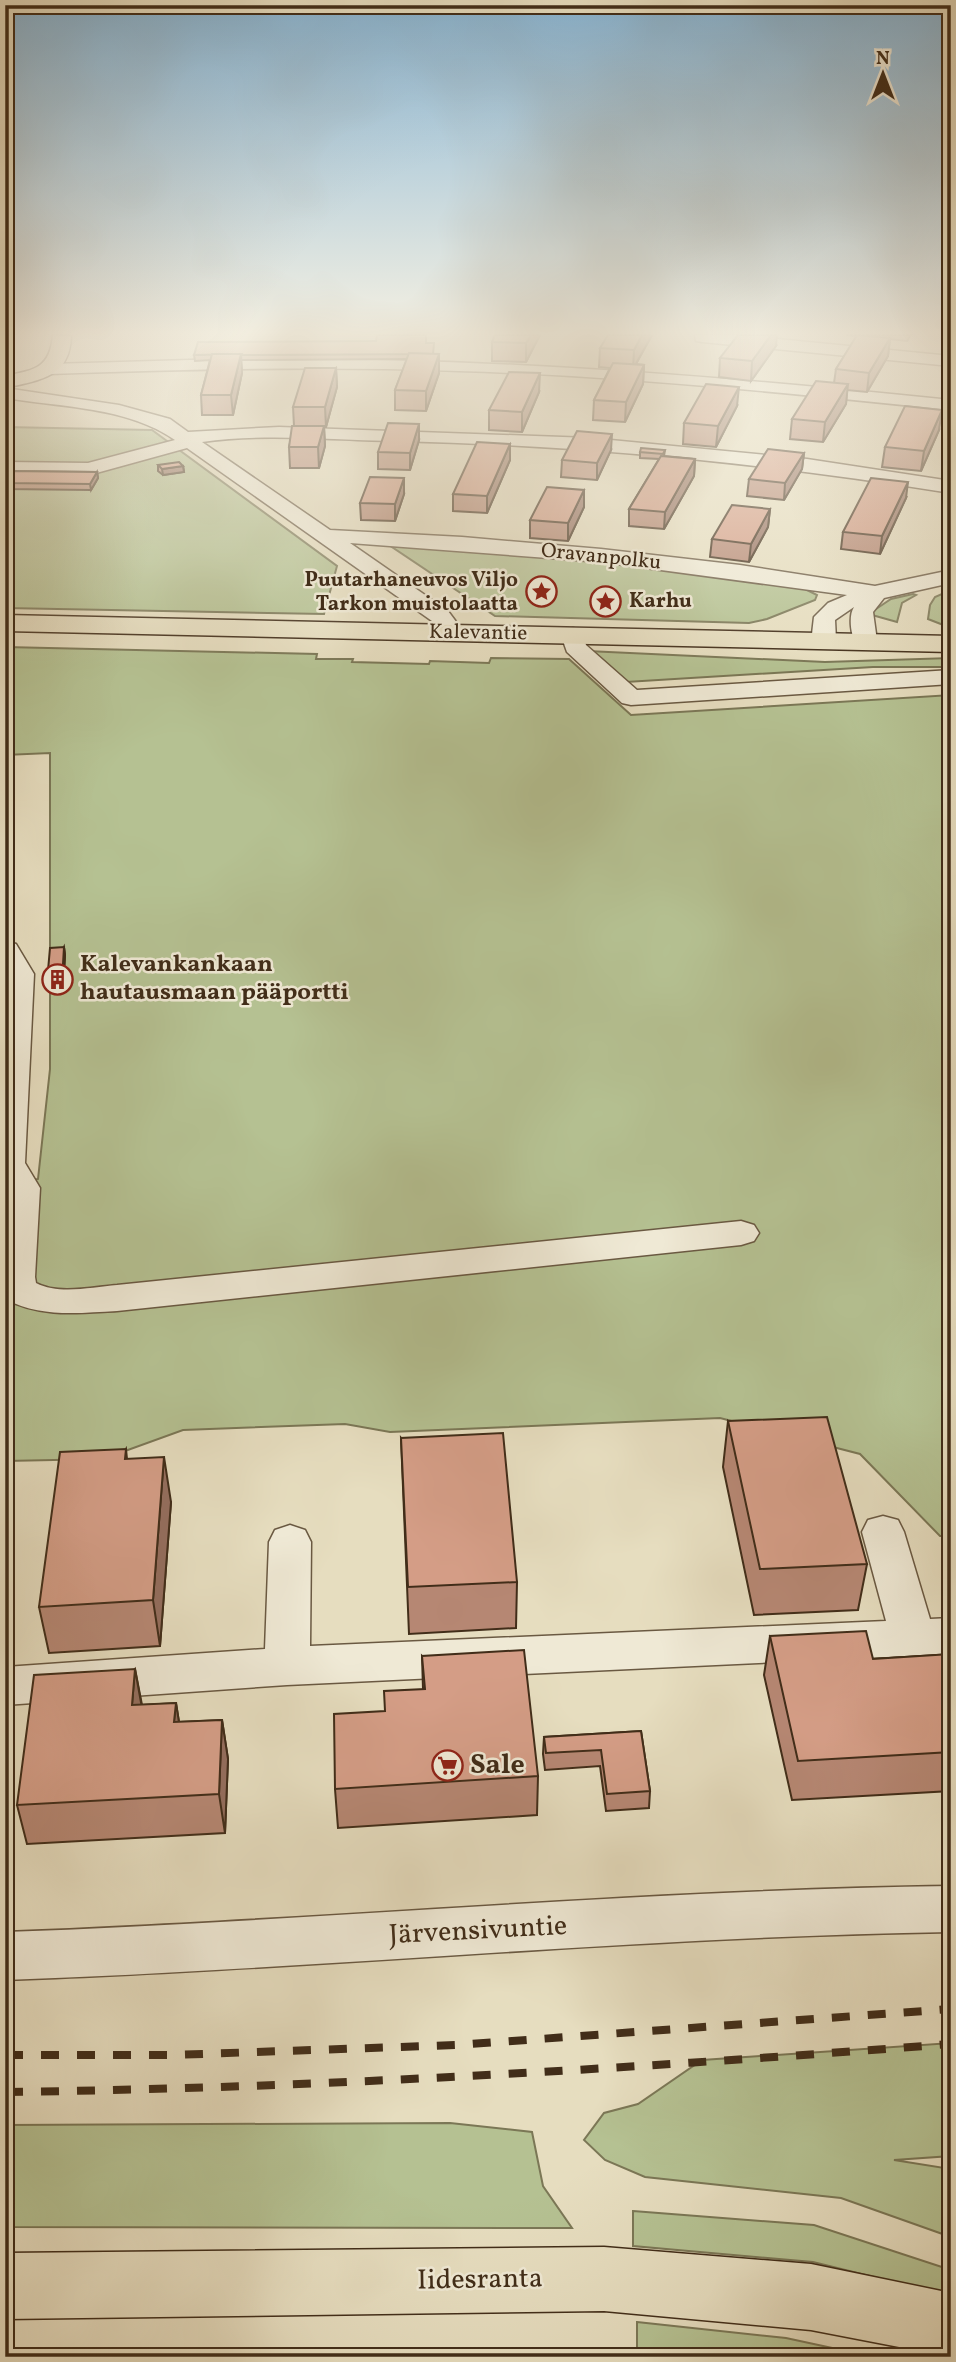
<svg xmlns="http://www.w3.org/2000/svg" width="956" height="2362" viewBox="0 0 956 2362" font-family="Vollkorn,serif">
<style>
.green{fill:#b5c192;stroke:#7b7756;stroke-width:2}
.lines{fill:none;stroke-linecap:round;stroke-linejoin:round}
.minor-casing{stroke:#6a5942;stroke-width:3}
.major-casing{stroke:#412d19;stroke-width:3}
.minor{fill:#efe9d5;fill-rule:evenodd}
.major{fill:#e6ddbf;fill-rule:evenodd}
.rail{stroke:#412d19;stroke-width:8;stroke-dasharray:18 18;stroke-linecap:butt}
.wall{fill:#b68773;stroke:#412d19;stroke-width:2}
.shaded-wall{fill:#946e5e;stroke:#412d19;stroke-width:2}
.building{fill:#d49d86;stroke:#412d19;stroke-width:2}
.labels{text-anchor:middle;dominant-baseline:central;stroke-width:5;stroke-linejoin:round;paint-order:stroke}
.far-street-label{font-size:21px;fill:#412d19;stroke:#efe9d5}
.far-poi-label{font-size:21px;font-weight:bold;fill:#412d19;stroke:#efe9d5;text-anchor:end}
.poi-label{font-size:24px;font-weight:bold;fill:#412d19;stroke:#efe9d5;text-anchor:start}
.near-poi-label{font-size:28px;font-weight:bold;fill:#412d19;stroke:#efe9d5;text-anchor:start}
.near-street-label{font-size:28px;fill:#412d19;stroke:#efe9d5}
</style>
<rect width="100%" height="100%" fill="#e6ddbf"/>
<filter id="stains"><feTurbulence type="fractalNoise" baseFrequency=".00286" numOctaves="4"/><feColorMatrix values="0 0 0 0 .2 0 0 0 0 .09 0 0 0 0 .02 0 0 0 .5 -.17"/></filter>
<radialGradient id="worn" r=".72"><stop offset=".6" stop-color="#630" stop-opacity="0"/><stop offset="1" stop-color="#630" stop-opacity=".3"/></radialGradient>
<g class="green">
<polygon points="5,427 152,430 337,566 324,614 5,608"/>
<polygon points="386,543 636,564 805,589 817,595 815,600 767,619 749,623 495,616"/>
<polygon points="951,590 951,628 928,619 930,605 935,597"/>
<polygon points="913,594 916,595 902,603 897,622 872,615 873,611 891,599"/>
<polygon points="5,647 317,654 316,659 353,659 352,662 429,664 430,661 489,663 491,658 569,659 631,715 951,695 951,1536 940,1536 860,1454 720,1418 390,1432 345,1424 183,1430 103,1459 5,1461 5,1185 38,1179 50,1069 50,753 5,755"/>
<polygon points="587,651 825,662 951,658 951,667 873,667 626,682"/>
<polygon points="951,2043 951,2156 894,2160 951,2169 951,2237 841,2198 645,2177 605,2160 584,2140 604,2113 638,2104 702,2060"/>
<polygon points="450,2123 532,2132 543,2186 572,2228 5,2227 5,2125"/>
<polygon points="633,2211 814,2225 951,2270 951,2296 813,2262 633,2246"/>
<polygon points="637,2322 786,2338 874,2357 712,2357 637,2348"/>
</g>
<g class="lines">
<defs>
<g id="minor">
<polygon points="695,335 737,335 951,356 951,366 702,342 696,341"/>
<path d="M225 359C468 356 709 375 951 400V410C787 393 623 376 459 371 322 366 186 369 50 374L41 369 50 364Z"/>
<path d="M5 388 119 405 170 419 188 432 279 427 590 438 807 459 951 481V493C766 463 580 445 393 441 330 440 265 433 202 442L330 530 462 537 601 549 740 565 875 586 951 570V583L884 598 873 612 877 641 873 646H857C851 637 848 616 854 607L835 620 836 640 832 645H816L812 634 814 617 828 603 847 595 601 562 350 543 448 611 457 623 461 633 457 638H441L432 621 187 448 89 475 5 474V462L88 463 175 440C128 407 61 407 5 398Z"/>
<polygon points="573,628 581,630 586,645 637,690 951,670 951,684 631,705 622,703 567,652 561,635 565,630"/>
<path d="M5 941 16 944 34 974 25 1163 40 1188 35 1277 36 1283C59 1295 92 1287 117 1285L741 1221 754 1225 759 1233 754 1241 741 1245 117 1311C78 1313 41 1318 5 1299Z"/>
<polygon points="883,1516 898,1520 904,1532 930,1619 951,1618 951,1654 287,1685 5,1705 5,1667 265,1649 269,1542 275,1530 290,1525 305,1530 311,1542 310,1646 886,1621 862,1532 868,1520"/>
<path d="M951 1886V1932C635 1937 321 1969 5 1980V1932C321 1921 635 1890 951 1886Z"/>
</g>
<g id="major">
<path d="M53 335 71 336C70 378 39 380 5 388V376C35 370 50 368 53 335Z"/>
<polygon points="5,615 951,636 951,652 5,631"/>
<polygon points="604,2247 811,2264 951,2293 951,2357 811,2330 604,2311 5,2319 5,2253"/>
</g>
</defs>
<use href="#minor" class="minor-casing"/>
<use href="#major" class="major-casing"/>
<use href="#minor" class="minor"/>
<use href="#major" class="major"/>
<g class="rail">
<polyline points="5,2055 171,2055 457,2045 951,2009"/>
<path d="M5 2092C321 2088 636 2068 951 2044"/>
</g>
</g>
<g class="wall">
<polygon points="495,335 540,335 526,362 492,361 492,342"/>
<polygon points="652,335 636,364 644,365 643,384 625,422 593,420 594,400 610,368 599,367 600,348"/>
<polygon points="846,335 911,335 907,341 890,339 888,356 867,392 847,390 846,404 823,442 790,439 792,419 834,383 836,369 857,336"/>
<polygon points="376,341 426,343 433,354 439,354 439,373 426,411 395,410 395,390 407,359 241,360 242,373 233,415 202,415 201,395 210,360 195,361 194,355"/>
<polygon points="776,346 751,381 719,377 720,358"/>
<polygon points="336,368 337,387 326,427 324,427 325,446 319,468 290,468 289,447 294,426 293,407"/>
<polygon points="539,392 522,432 489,430 489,410"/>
<polygon points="737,406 716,447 683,444 684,423"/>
<polygon points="939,430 921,471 882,467 885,447"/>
<polygon points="419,440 410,470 378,469 378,452"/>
<polygon points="510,444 510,460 487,513 453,511 453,494"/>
<polygon points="611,450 597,480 561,477 562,460"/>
<polygon points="665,450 664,456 695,459 694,476 664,529 629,526 629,509 659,459 640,458 640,452"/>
<polygon points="804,453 802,469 784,500 747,496 749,479"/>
<polygon points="158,465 183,466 184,472 163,475 158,471"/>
<polygon points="5,471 97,472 98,478 91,490 5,489"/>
<polygon points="584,490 584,507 568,541 530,538 530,520"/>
<polygon points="404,494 395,521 361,520 360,503"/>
<polygon points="906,498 880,554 841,549 843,532"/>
<polygon points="770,509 768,527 749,562 710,557 712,539"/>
<polygon points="64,947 65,955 63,988 49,990 47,982"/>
<polygon points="728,1421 867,1564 858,1610 754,1615 723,1467"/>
<polygon points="401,1438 517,1582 516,1628 409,1634"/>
<polygon points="126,1449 127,1459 171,1502 160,1646 49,1653 39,1607"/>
<polygon points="770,1636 873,1659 951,1654 951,1791 792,1800 764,1675"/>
<polygon points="422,1656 538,1776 537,1815 338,1828 335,1789 385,1711 423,1689"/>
<polygon points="135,1669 142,1705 176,1703 179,1722 222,1720 228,1759 225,1833 27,1844 17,1805"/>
<polygon points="641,1731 650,1791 649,1808 606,1811 600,1766 545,1770 543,1754 544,1737"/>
</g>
<g class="shaded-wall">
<polygon points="531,335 540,335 526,362 526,343"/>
<polygon points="642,335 652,335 633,369 634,350"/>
<polygon points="771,335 777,335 776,346 751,381 752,361"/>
<polygon points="890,338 888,356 867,392 869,373"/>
<polygon points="241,354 242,373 233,415 231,395"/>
<polygon points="439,354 439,373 426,411 426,391"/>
<polygon points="644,365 643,384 625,422 626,402"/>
<polygon points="336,368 337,387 326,427 325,407"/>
<polygon points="540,373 539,392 522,432 522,412"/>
<polygon points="848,384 846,404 823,442 825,422"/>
<polygon points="739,387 737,406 716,447 718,426"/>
<polygon points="942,410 939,430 921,471 924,451"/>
<polygon points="419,424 419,440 410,470 410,453"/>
<polygon points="324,426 325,446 319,468 318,447"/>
<polygon points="612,434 611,450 597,480 597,463"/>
<polygon points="510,444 510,460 487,513 487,496"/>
<polygon points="804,453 802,469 784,500 785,483"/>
<polygon points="695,459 694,476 664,529 665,512"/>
<polygon points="183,466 184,472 163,475 162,469"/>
<polygon points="97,472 98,478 91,490 90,484"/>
<polygon points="404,478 404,494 395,521 395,504"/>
<polygon points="908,482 906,498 880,554 882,536"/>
<polygon points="584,490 584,507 568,541 568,523"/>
<polygon points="770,509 768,527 749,562 751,544"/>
<polygon points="64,947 65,955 63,988 62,981"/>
<polygon points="164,1457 171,1502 160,1646 153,1600"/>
<polygon points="135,1669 142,1708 132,1705"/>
<polygon points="176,1703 182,1742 174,1722"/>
<polygon points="222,1720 228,1759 225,1833 219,1794"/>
</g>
<g class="building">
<polygon points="377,335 426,335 426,343 434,343 433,354 240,355 241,354 194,355 198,342 376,341"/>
<polygon points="495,335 531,335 526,343 492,342"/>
<polygon points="608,335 642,335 634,350 600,348"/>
<polygon points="738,335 771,335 752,361 720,358"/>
<polygon points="857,335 890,338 869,373 836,369"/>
<polygon points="409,353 439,354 426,391 395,390"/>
<polygon points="212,354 241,354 231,395 201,395"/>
<polygon points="613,363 644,365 626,402 594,400"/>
<polygon points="305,368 336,368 325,407 293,407"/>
<polygon points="509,372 540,373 522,412 489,410"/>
<polygon points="816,381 848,384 825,422 792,419"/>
<polygon points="706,384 739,387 718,426 684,423"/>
<polygon points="905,406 942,410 924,451 885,447"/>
<polygon points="388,423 419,424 410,453 378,452"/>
<polygon points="292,426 324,426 318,447 289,447"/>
<polygon points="577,431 612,434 597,463 562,460"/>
<polygon points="477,442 510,444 487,496 453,494"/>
<polygon points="641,448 665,450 663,454 640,452"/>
<polygon points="768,449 804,453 785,483 749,479"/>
<polygon points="661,456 695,459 665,512 629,509"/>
<polygon points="179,462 183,466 162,469 158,465"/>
<polygon points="5,471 97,472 90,484 5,483"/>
<polygon points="370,477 404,478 395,504 360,503"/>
<polygon points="871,478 908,482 882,536 843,532"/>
<polygon points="547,487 584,490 568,523 530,520"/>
<polygon points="732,505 770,509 751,544 712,539"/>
<polygon points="64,947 62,981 47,982 50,948"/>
<polygon points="827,1417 867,1564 760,1569 728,1421"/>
<polygon points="503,1433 517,1582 408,1587 401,1438"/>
<polygon points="126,1449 125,1459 164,1457 153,1600 39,1607 60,1452"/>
<polygon points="866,1631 873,1659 951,1654 951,1752 798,1761 770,1636"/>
<polygon points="524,1650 538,1776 335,1789 334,1714 385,1711 384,1691 425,1689 422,1656"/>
<polygon points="135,1669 132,1705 176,1703 174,1722 222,1720 219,1794 17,1805 34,1675"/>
<polygon points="641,1731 650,1791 607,1794 601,1750 546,1753 544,1737"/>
</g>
<linearGradient id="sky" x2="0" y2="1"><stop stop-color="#88b6d6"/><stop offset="0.5" stop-color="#f4f0e2"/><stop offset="1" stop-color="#f4f0e2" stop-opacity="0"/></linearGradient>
<rect width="956" height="666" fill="url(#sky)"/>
<defs>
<symbol id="sight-ring" viewBox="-11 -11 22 22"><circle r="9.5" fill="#efe9d5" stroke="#8f2418" stroke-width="1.5"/><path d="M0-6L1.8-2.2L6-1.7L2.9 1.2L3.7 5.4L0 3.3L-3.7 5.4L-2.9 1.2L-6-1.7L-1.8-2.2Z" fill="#8f2418"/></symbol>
<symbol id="building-ring" viewBox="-11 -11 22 22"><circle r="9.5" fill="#efe9d5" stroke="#8f2418" stroke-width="1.5"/><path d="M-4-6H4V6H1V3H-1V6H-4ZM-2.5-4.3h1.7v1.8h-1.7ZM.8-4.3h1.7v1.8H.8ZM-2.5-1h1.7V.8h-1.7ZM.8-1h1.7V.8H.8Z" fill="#8f2418"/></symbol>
<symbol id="supermarket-ring" viewBox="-11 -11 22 22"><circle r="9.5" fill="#efe9d5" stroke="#8f2418" stroke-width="1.5"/><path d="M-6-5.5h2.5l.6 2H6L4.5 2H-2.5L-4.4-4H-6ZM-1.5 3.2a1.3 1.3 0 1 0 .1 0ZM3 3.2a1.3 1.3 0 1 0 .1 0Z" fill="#8f2418"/></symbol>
</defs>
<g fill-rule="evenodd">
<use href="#sight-ring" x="524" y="574" width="35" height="35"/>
<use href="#sight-ring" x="588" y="584" width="35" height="35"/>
<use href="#building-ring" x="40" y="962" width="35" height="35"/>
<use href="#supermarket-ring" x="430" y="1748" width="35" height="35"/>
</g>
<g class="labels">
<g class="far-street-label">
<text transform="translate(601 557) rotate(6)">Oravanpolku</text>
<text transform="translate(478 633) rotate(1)">Kalevantie</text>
</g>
<g class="far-poi-label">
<text x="518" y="580">Puutarhaneuvos Viljo<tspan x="518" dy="24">Tarkon muistolaatta</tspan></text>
<text x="629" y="601" text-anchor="start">Karhu</text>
</g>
<g class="poi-label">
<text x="80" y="965">Kalevankankaan<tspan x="80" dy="28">hautausmaan pääportti</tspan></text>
</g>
<g class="near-poi-label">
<text x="470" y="1765">Sale</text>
</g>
<g class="near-street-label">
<text transform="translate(478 1931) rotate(-3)">Järvensivuntie</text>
<text transform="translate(480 2280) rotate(-1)">Iidesranta</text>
</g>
</g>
<rect width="956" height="2362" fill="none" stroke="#e6ddbf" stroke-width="28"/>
<rect x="7" y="7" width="942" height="2348" fill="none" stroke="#412d19" stroke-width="3.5"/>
<rect x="14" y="14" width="928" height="2334" fill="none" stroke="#412d19" stroke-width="2"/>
<g transform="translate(883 74)" stroke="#efe9d5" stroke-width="5" paint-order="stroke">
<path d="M0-5L12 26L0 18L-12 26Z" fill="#412d19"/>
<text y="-10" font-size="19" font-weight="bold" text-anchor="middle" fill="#412d19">N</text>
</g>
<rect width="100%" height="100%" filter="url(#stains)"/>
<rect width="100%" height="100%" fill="url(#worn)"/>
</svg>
